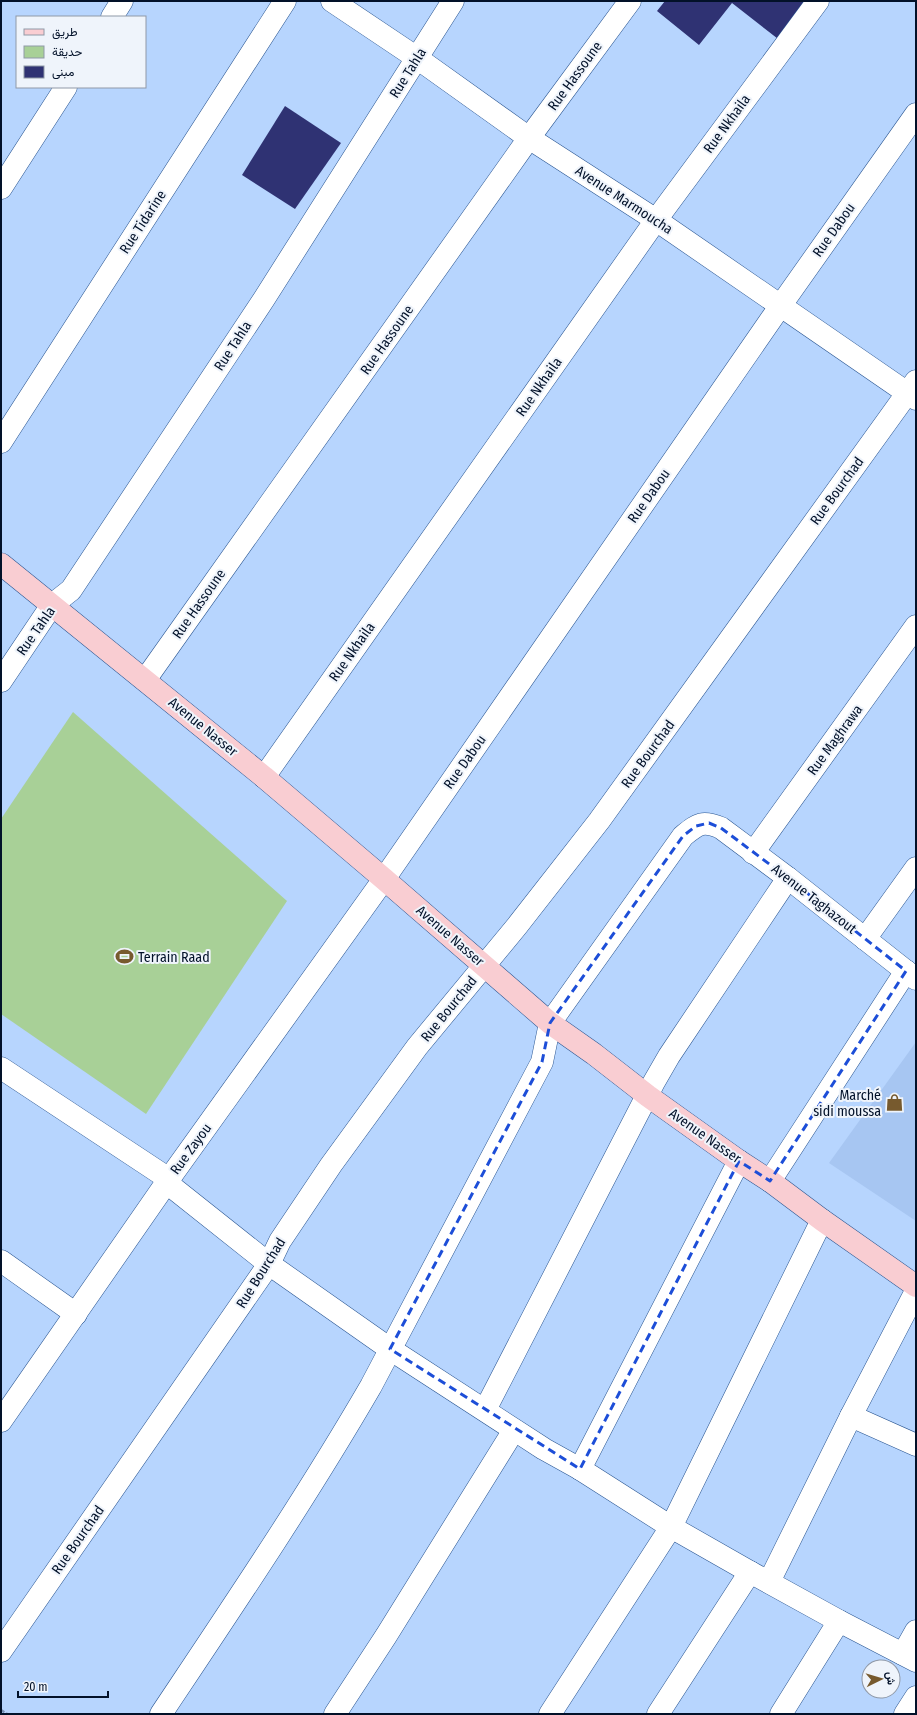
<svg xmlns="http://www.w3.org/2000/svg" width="917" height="1715" viewBox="0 0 917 1715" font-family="'Fira Sans Condensed',Vazirmatn,sans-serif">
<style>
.built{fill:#a7c6f2}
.green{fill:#a8d097}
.building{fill:#2f3273}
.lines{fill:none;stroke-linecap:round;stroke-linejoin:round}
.street-casing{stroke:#295591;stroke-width:23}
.secondary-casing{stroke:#295591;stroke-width:23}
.path{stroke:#768fb2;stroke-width:2.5;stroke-dasharray:4 2;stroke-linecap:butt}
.street{stroke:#fff;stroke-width:22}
.secondary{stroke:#f9cdd2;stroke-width:22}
.marked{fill:none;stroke:#1d4ed8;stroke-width:3;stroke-dasharray:8 5;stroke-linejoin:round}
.labels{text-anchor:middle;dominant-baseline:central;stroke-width:4;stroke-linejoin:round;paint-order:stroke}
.street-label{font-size:14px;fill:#021129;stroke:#eff4fb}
.poi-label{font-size:14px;fill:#021129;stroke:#eff4fb;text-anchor:start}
</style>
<rect width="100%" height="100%" fill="#b7d5fe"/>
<polygon class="built" points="916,1042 916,1221 829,1163"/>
<polygon class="green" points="73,712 287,901 146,1114 1,1014 1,819"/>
<g class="building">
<polygon points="665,1 808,1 782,42 732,3 699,45 657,11"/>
<polygon points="285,106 341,143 295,209 242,175"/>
</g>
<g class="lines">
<defs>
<g id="street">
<polyline points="332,1 417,58 529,138 656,220 916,399"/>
<polyline points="112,17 122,1"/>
<polyline points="1,188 66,87"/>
<polyline points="1,442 285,1"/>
<polyline points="145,680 529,138 630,1"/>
<polyline points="1,681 52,605 71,590 264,299 453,1"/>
<polyline points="264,777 656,220 818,1"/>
<polyline points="753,853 916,626"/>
<polyline points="865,939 916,868"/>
<polyline points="1,1068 169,1179"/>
<polyline points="770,1181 906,971"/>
<polyline points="167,1183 269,1264 390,1349 544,1449 580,1469 671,1527 750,1572 839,1621 916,1661"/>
<polyline points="1,1261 76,1314"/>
<polyline points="485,1410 654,1082 669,1056 788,878"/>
<polyline points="851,1416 916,1445"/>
<polyline points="1,1421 169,1179 384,879 781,305 916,114"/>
<polyline points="580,1469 739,1161"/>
<polyline points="769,1582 851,1416 916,1291"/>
<polyline points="1,1651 269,1264 280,1241 331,1165 417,1047 517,926 599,821 916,381"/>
<polyline points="903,1654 916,1631"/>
<path d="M161 1714C233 1606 306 1498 371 1386L542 1062 550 1023 683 836C698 824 702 820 721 828L788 878 916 979"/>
<polyline points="335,1714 386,1636 514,1430"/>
<polyline points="550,1714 671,1527 822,1220"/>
<polyline points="658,1714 750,1572"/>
<polyline points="781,1714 839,1621"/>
<polyline points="905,1714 916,1697"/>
</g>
<polyline id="secondary" points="1,564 264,777 384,879 550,1023 594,1054 648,1096 739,1161 770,1181 822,1220 916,1286"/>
</defs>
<use href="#street" class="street-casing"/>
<use href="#secondary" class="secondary-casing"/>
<polyline class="path" points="1,1710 7,1714"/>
<use href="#street" class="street"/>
<use href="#secondary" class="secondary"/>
</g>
<path class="marked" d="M709 823 721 828 788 878 906 971 770 1181 739 1161 580 1469 390 1349 542 1062 550 1023 683 836 696 826Z"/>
<defs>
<symbol id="stadium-bare" viewBox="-9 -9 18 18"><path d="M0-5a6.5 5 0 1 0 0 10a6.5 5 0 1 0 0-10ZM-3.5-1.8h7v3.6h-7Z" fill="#775a2e" stroke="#eff4fb" stroke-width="2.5" paint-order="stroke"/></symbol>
<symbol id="shop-bare" viewBox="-9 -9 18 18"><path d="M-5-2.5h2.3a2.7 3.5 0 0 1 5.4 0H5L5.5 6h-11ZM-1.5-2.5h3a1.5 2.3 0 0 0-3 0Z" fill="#775a2e" stroke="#eff4fb" stroke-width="2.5" paint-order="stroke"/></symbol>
</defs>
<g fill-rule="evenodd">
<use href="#stadium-bare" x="112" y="944" width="25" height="25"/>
<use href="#shop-bare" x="882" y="1090" width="25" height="25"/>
</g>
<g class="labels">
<g class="street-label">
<text transform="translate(408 73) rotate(-58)">Rue Tahla</text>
<text transform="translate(575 76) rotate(-54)">Rue Hassoune</text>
<text transform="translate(727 124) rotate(-54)">Rue Nkhaila</text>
<text transform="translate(624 200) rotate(33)">Avenue Marmoucha</text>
<text transform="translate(143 222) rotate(-57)">Rue Tidarine</text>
<text transform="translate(834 230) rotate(-55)">Rue Dabou</text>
<text transform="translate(387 340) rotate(-55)">Rue Hassoune</text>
<text transform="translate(233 346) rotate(-57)">Rue Tahla</text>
<text transform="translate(539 387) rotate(-55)">Rue Nkhaila</text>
<text transform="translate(837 491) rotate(-54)">Rue Bourchad</text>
<text transform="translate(649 496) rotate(-55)">Rue Dabou</text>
<text transform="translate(199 604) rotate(-55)">Rue Hassoune</text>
<text transform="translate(36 631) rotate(-55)">Rue Tahla</text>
<text transform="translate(352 652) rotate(-55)">Rue Nkhaila</text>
<text transform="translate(203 727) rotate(39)">Avenue Nasser</text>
<text transform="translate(835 740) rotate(-54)">Rue Maghrawa</text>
<text transform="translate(648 754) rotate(-54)">Rue Bourchad</text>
<text transform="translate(465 762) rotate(-55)">Rue Dabou</text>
<text transform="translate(814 899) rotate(38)">Avenue Taghazout</text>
<text transform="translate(450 936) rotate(41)">Avenue Nasser</text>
<text transform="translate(449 1009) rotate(-51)">Rue Bourchad</text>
<text transform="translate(705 1136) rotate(35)">Avenue Nasser</text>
<text transform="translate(191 1149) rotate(-54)">Rue Zayou</text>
<text transform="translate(261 1273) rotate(-58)">Rue Bourchad</text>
<text transform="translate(78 1540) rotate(-55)">Rue Bourchad</text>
</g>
<g class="poi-label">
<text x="138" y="957">Terrain Raad</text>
<text x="881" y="1095" text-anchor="end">Marché<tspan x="881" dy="16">sidi moussa</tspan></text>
</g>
</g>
<rect width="917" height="1715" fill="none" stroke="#021129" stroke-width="4"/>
<rect x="16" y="16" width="130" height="72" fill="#eff4fb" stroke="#9099a7"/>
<rect x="24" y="29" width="20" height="6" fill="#f9cdd2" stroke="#9099a7"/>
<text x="52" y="36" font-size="12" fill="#021129">طريق</text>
<rect x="24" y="46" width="20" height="12" fill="#a8d097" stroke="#9099a7"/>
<text x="52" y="56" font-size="12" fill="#021129">حديقة</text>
<rect x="24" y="66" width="20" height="12" fill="#2f3273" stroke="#9099a7"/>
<text x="52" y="76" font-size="12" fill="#021129">مبنى</text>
<g transform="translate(881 1679) rotate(85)"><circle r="19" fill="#eff4fb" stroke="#9099a7"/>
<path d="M0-3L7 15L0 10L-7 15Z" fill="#775a2e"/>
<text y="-6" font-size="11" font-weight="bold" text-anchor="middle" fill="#021129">ش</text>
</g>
<path d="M18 1691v6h90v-6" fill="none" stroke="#021129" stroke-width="2"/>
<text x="24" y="1691" font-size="12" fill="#021129" stroke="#eff4fb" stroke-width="3" paint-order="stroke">20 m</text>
</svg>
